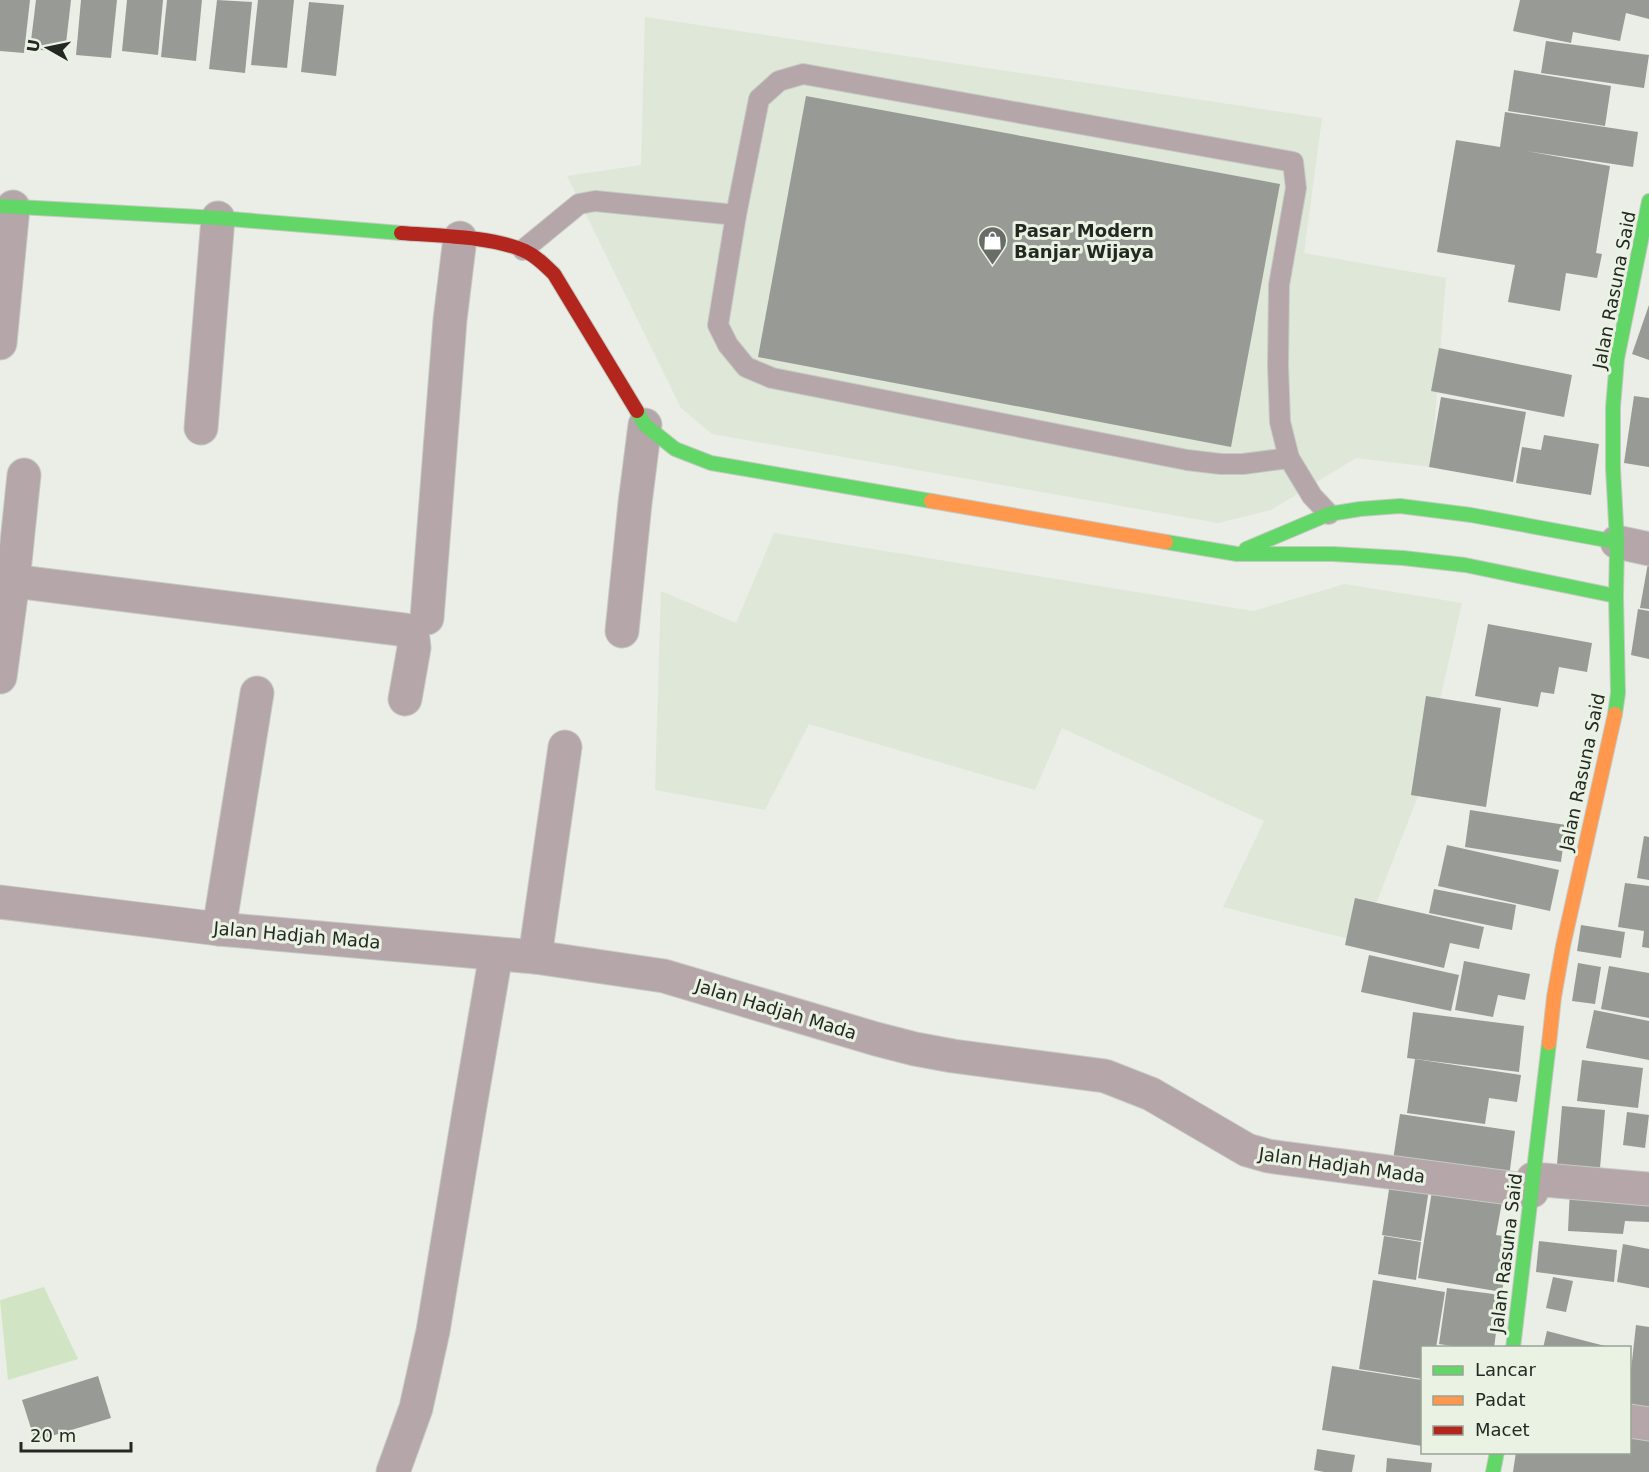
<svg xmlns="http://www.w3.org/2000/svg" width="1649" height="1472" viewBox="0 0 1649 1472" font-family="'DejaVu Sans',sans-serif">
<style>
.built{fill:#dee7d8}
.green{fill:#d1e5c4}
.building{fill:#989b95}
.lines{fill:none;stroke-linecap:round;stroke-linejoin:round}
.lane-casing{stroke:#c6cac4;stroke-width:22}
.street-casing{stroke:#c6cac4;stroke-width:35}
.fast-casing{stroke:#c6cac4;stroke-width:16}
.slow-casing{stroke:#c6cac4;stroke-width:16}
.jam-casing{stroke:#c6cac4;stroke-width:16}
.lane{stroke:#b4a6a9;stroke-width:20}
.street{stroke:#b4a6a9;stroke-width:33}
.fast{stroke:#63d668;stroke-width:14}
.slow{stroke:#ff974d;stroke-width:14}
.jam{stroke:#b3261e;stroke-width:14}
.labels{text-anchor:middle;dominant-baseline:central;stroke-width:6;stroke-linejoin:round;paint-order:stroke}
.poi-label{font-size:18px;font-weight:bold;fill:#242822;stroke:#e9f2e3;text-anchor:start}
.street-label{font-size:18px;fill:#242822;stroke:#e9f2e3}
</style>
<rect width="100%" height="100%" fill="#eaeee6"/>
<g class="built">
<polygon points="645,17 1322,118 1304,253 1446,278 1431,467 1356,458 1271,510 1218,523 712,434 681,408 567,176 641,165"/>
<polygon points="774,533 1253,611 1345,584 1462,603 1418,796 1361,942 1223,907 1264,821 1062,728 1035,790 809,724 765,810 655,790 661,591 736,623"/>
</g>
<polygon class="green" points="44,1287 78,1359 8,1380 0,1300"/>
<g class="building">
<polygon points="0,0 30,0 24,53 0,51"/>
<polygon points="36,0 71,0 65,52 30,49"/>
<polygon points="81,0 117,0 111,58 76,55"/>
<polygon points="127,0 163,0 158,55 122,51"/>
<polygon points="167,0 202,0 196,61 161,57"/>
<polygon points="217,0 252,2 245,73 209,69"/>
<polygon points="258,0 294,0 287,68 251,65"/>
<polygon points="1520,0 1649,0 1649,19 1626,13 1620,41 1573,32 1571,43 1513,31"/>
<polygon points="309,2 344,5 336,76 301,72"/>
<polygon points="1546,41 1649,55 1644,88 1541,73"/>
<polygon points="1514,70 1611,86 1605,126 1508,111"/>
<polygon points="806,96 1280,184 1231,447 758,357"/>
<polygon points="1505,112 1638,132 1633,167 1526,151 1610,166 1596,253 1602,254 1597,278 1566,273 1560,311 1508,302 1515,265 1437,252 1456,140 1500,147"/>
<polygon points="1649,305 1649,360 1632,354"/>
<polygon points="1439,348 1572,375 1564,417 1431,391"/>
<polygon points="1634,396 1649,398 1649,467 1624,463"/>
<polygon points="1441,397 1526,412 1513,482 1429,467"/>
<polygon points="1544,435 1599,444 1591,495 1516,483 1522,447 1541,450"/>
<polygon points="1648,563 1649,563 1649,609 1640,608"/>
<polygon points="1638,609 1649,611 1649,659 1631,655"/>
<polygon points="1488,624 1592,643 1587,672 1559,667 1554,694 1541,692 1538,707 1475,696"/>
<polygon points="1426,696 1501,708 1486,807 1411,795"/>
<polygon points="1470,810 1566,825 1561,862 1465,847"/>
<polygon points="1644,836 1649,837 1649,880 1637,878"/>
<polygon points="1447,845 1559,870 1550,911 1438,886"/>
<polygon points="1625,883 1649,886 1649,948 1642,947 1644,931 1618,927"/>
<polygon points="1434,889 1516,905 1512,930 1429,913"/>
<polygon points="1355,898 1484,927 1479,949 1450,943 1444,968 1345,945"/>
<polygon points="1581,925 1625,932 1621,958 1577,951"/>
<polygon points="1369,955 1459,975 1451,1011 1361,992"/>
<polygon points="1464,961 1530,974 1525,1000 1498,995 1493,1017 1455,1010"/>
<polygon points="1578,963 1601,967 1595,1004 1572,1001"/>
<polygon points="1609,966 1649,973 1649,1018 1601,1009"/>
<polygon points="1594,1010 1649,1021 1649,1060 1586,1048"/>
<polygon points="1413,1012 1524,1026 1519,1072 1407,1058"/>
<polygon points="1415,1059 1521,1075 1517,1102 1489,1098 1485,1124 1407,1113"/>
<polygon points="1582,1060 1643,1068 1638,1108 1577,1101"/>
<polygon points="1562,1106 1605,1110 1599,1180 1556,1176"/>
<polygon points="1627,1112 1649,1115 1645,1148 1623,1145"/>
<polygon points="1400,1114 1515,1131 1509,1177 1393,1160"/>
<polygon points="1390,1183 1429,1189 1421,1241 1382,1235"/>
<polygon points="1570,1189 1649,1194 1649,1222 1625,1221 1623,1234 1568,1231"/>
<polygon points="1432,1191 1502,1202 1496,1235 1511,1237 1502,1292 1418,1278"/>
<polygon points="1384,1236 1421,1242 1416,1280 1378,1274"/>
<polygon points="1539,1241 1617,1250 1614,1282 1536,1272"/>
<polygon points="1623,1244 1649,1249 1649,1288 1617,1282"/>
<polygon points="1553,1277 1573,1281 1566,1312 1546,1308"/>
<polygon points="1373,1280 1445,1292 1436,1348 1422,1348 1422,1379 1359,1369"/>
<polygon points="1447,1288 1501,1295 1494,1348 1466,1348 1439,1344"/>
<polygon points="1636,1325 1649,1327 1649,1416 1630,1414 1630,1379"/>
<polygon points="1547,1331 1609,1347 1609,1348 1543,1348"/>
<polygon points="1332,1366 1422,1380 1422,1446 1322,1430"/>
<polygon points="98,1376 111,1418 35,1441 22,1400"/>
<polygon points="1630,1427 1649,1430 1649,1472 1513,1472 1516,1452 1630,1452"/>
<polygon points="1317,1449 1355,1455 1352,1472 1324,1472 1314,1470"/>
<polygon points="1387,1458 1432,1463 1431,1472 1386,1472"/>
</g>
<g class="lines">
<defs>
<g id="lane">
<polyline points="736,215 718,325 728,345 746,367 772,378 1187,460 1221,464 1243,464 1289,458"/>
<polyline points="523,250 579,204 595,201 736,215 759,99 779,81 803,74 1293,162 1296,188 1279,285 1278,365 1280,422 1289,458 1312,496 1329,514"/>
</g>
<g id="street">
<polyline points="0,343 13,207"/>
<polyline points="201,428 218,218"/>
<polyline points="1617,542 1649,549"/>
<polyline points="13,581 406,630 413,639 414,648 405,699"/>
<polyline points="427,618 450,320 460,238"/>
<polyline points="622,631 635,503 645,425"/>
<polyline points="0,677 13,581 24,475"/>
<polyline points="0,902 219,929 535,957 664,976 876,1039 915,1049 953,1056 1105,1076 1151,1094 1247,1150 1268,1156 1532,1191"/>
<polyline points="219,929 257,693"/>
<polyline points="535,957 565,747"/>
<polyline points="1533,1179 1649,1189"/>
<polyline points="1630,1421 1649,1424"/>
<polyline points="393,1472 416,1408 433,1331 469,1112 496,954"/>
</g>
<g id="fast">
<polyline points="0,206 218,218 401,233"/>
<polyline points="637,411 645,425 675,449 711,463 931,501"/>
<polyline points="1166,542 1237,554 1333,554 1403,558 1465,565 1616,596"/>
<polyline points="1246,549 1329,514 1360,509 1400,506 1471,515 1617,542"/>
<polyline points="1615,714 1618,693 1616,596 1617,542 1613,468 1613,407 1617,359 1649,201"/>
<polyline points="1513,1348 1549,1043"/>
<polyline points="1493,1472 1497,1452"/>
</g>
<g id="slow">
<polyline points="931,501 1166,542"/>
<polyline points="1549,1043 1554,997 1563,946 1615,714"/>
</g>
<path id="jam" d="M401 233C438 236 491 236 525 251 536 256 545 265 554 274L637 411"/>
</defs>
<use href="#lane" class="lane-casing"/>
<use href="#street" class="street-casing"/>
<use href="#fast" class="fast-casing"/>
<use href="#slow" class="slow-casing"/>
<use href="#jam" class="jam-casing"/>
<use href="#lane" class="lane"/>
<use href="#street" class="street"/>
<use href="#fast" class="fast"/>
<use href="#slow" class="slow"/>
<use href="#jam" class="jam"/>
</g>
<defs>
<symbol id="shop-pin" viewBox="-11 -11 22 30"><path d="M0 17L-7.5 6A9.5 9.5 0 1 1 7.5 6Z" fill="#696d67" stroke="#e9f2e3"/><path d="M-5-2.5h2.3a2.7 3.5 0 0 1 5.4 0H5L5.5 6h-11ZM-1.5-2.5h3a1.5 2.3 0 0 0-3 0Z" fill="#fff"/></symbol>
</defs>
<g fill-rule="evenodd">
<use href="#shop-pin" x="976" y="224" width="33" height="45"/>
</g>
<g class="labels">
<g class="poi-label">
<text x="1014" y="230">Pasar Modern<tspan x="1014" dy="21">Banjar Wijaya</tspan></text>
</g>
<g class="street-label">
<text transform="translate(1614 290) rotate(-79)">Jalan Rasuna Said</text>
<text transform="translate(1582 772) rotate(-78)">Jalan Rasuna Said</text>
<text transform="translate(297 935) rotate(5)">Jalan Hadjah Mada</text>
<text transform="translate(776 1009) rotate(17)">Jalan Hadjah Mada</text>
<text transform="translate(1342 1165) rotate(8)">Jalan Hadjah Mada</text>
<text transform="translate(1506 1253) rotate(-83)">Jalan Rasuna Said</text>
</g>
</g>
<rect x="1421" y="1346" width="210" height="108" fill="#e9f2e3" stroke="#9aa196" stroke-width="1.5"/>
<rect x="1433" y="1366" width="30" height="9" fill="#63d668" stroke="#9aa196" stroke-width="1.5"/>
<text x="1475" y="1376" font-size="18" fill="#242822">Lancar</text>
<rect x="1433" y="1396" width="30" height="9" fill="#ff974d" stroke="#9aa196" stroke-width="1.5"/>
<text x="1475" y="1406" font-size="18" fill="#242822">Padat</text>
<rect x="1433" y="1426" width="30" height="9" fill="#b3261e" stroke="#9aa196" stroke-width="1.5"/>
<text x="1475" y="1436" font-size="18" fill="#242822">Macet</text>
<g transform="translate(48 48) rotate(279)" stroke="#e9f2e3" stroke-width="4.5" paint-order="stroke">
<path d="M0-4.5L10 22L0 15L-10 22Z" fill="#242822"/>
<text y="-9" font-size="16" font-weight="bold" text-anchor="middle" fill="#242822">U</text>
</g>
<path d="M21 1442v9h110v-9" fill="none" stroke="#242822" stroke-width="3"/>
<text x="30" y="1442" font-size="18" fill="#242822" stroke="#e9f2e3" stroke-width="4.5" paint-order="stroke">20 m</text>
</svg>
